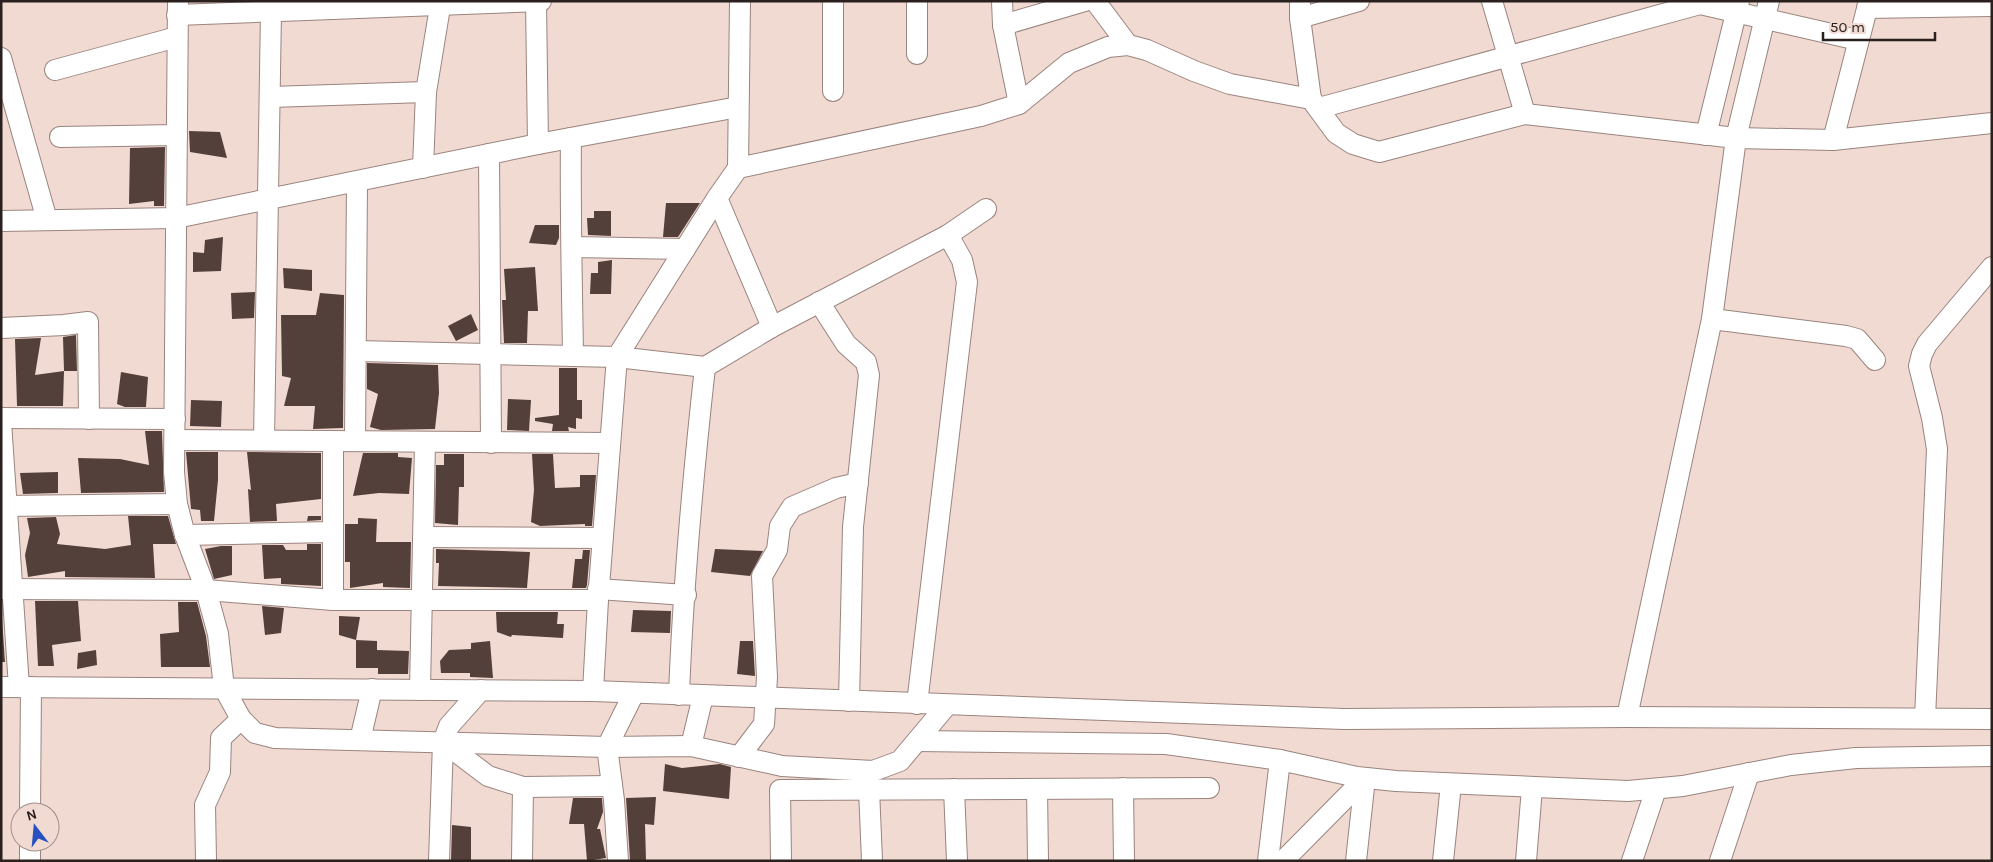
<svg xmlns="http://www.w3.org/2000/svg" width="1993" height="862" viewBox="0 0 1993 862" font-family="Karla,sans-serif">
<style>
.building{fill:#53403a}
.lines{fill:none;stroke-linecap:round;stroke-linejoin:round}
.minor-casing{stroke:#9a847e;stroke-width:22}
.minor{stroke:#fff;stroke-width:20}
</style>
<rect width="100%" height="100%" fill="#f1dad2"/>
<g class="building">
<polygon points="189,131 220,132 227,158 190,152"/>
<polygon points="165,147 164,206 154,206 154,201 129,204 130,148"/>
<polygon points="666,203 700,203 678,237 663,237"/>
<polygon points="594,211 611,211 611,236 588,235 587,218 594,218"/>
<polygon points="535,225 559,225 559,238 556,245 529,243"/>
<polygon points="223,237 221,271 193,272 193,252 204,253 205,240"/>
<polygon points="612,260 611,294 590,294 591,273 598,273 598,262"/>
<polygon points="535,267 538,311 528,311 527,343 504,343 502,300 506,300 504,269"/>
<polygon points="283,268 312,270 312,291 284,288"/>
<polygon points="255,292 254,318 232,319 231,293"/>
<polygon points="320,293 344,295 343,428 313,429 315,406 284,406 291,378 282,376 281,315 316,315"/>
<polygon points="471,314 478,330 456,341 448,326"/>
<polygon points="76,335 77,371 64,371 63,337"/>
<polygon points="41,338 35,375 64,371 63,406 17,406 15,339"/>
<polygon points="367,363 438,365 439,393 435,429 381,430 370,427 378,394 367,389"/>
<polygon points="559,368 577,368 577,400 582,400 582,419 576,418 576,429 568,427 569,431 552,431 553,424 535,421 535,418 559,415"/>
<polygon points="121,372 148,377 146,407 125,407 117,404"/>
<polygon points="508,399 531,400 529,431 507,430"/>
<polygon points="191,400 222,401 221,427 190,426"/>
<polygon points="145,431 162,431 164,492 81,493 78,458 120,459 149,465"/>
<polygon points="186,452 218,452 218,480 214,521 201,521 200,510 191,509"/>
<polygon points="247,452 321,453 321,499 276,504 277,521 250,522 248,489 251,490"/>
<polygon points="363,453 398,453 398,457 412,458 409,494 379,493 353,496"/>
<polygon points="444,454 464,454 464,487 459,487 458,525 435,523 436,465 444,465"/>
<polygon points="532,454 553,454 555,488 580,487 580,475 596,475 592,526 585,526 585,524 540,526 531,522 534,490"/>
<polygon points="58,472 58,493 23,494 20,473"/>
<polygon points="128,516 168,516 176,544 153,544 155,578 65,577 65,571 28,577 25,555 30,533 27,518 56,517 60,534 57,544 105,549 131,545"/>
<polygon points="308,516 321,516 321,520 307,521"/>
<polygon points="358,518 377,519 376,542 411,542 410,588 383,587 383,583 350,588 350,562 345,562 345,524 358,524"/>
<polygon points="307,544 321,544 321,586 281,584 281,578 264,579 262,545 283,545 286,550 307,550"/>
<polygon points="221,546 232,546 232,575 214,579 205,549"/>
<polygon points="436,549 530,552 527,588 438,586 439,563 436,563"/>
<polygon points="715,549 763,551 750,576 711,572"/>
<polygon points="583,550 590,550 587,585 586,588 572,588 575,559 582,559"/>
<polygon points="35,601 78,601 81,641 52,645 54,666 38,666"/>
<polygon points="178,602 197,602 206,636 210,667 161,667 160,634 179,632"/>
<polygon points="1,604 5,662 1,662"/>
<polygon points="262,606 284,608 281,633 265,635"/>
<polygon points="633,610 671,611 670,633 631,632"/>
<polygon points="496,612 558,612 557,624 564,624 563,638 512,635 511,637 497,632"/>
<polygon points="339,616 360,617 356,640 339,635"/>
<polygon points="356,640 377,641 377,650 409,651 408,674 378,674 378,668 356,668"/>
<polygon points="490,641 493,678 470,677 470,673 441,673 440,661 449,650 471,649 471,643"/>
<polygon points="740,641 753,641 755,676 737,674"/>
<polygon points="96,650 97,665 77,669 78,653"/>
<polygon points="665,764 682,768 720,764 731,767 729,799 663,791"/>
<polygon points="656,797 654,825 645,824 646,861 630,860 626,798"/>
<polygon points="573,798 602,798 603,812 597,829 600,829 606,858 587,861 584,824 569,824"/>
<polygon points="452,825 471,827 471,861 451,861"/>
</g>
<g class="lines">
<defs>
<g id="minor">
<polyline points="178,1 174,472 177,504 185,535 206,590 218,634 224,688 241,719 255,733 275,738 607,747 691,746 782,766 873,771 900,761 947,705"/>
<polyline points="536,1 538,144"/>
<polyline points="917,1 917,54"/>
<polyline points="1002,1 1003,25 1019,104"/>
<polyline points="1095,1 1128,45"/>
<polyline points="1300,1 1300,18 1311,99"/>
<polyline points="1492,1 1525,114"/>
<polyline points="1867,8 1992,6"/>
<polyline points="177,15 541,1"/>
<polyline points="1300,18 1359,1"/>
<polyline points="1003,25 1085,1"/>
<polyline points="1,58 47,220"/>
<polyline points="55,70 177,37"/>
<polyline points="833,91 833,1"/>
<polyline points="270,97 426,92"/>
<polyline points="1319,108 1700,4 1858,40"/>
<polyline points="1706,135 1739,1"/>
<polyline points="60,137 177,135"/>
<path d="M571 138C570 210 572 283 573 356"/>
<polyline points="1833,140 1869,1"/>
<polyline points="489,154 491,443"/>
<polyline points="423,168 426,92 441,1"/>
<polyline points="738,168 981,116 1019,104 1069,63 1108,47 1128,45 1147,50 1194,71 1230,84 1311,99 1336,133 1353,144 1379,152 1525,114 1736,138 1833,140 1992,123"/>
<polyline points="717,198 772,327"/>
<polyline points="1,221 176,218 538,144 738,107"/>
<polyline points="572,247 685,249"/>
<polyline points="819,302 846,344 866,362 869,375 853,527 849,701"/>
<polyline points="1712,319 1846,336 1857,339 1875,360"/>
<polyline points="1,328 64,325 88,322 89,419"/>
<polyline points="356,351 617,357 705,367 772,327 948,235 986,209"/>
<polyline points="1,418 175,419"/>
<polyline points="1,422 19,687"/>
<polyline points="175,440 610,443"/>
<polyline points="264,440 271,11"/>
<polyline points="355,441 357,182"/>
<polyline points="1,506 177,504"/>
<polyline points="185,535 333,532"/>
<polyline points="424,537 602,538"/>
<polyline points="1,589 206,590 333,600 598,600"/>
<polyline points="598,589 686,595"/>
<polyline points="333,600 333,441"/>
<polyline points="1,687 593,691 1344,719 1627,717 1992,719"/>
<polyline points="420,690 425,442"/>
<polyline points="593,691 598,600 617,357 717,198 738,168 740,1"/>
<path d="M679 695C683 586 693 476 705 367"/>
<polyline points="917,704 967,282 962,260 948,235"/>
<polyline points="1627,717 1712,319 1736,138 1769,1"/>
<polyline points="1925,718 1937,449 1932,418 1919,366 1922,354 1927,344 1992,267"/>
<polyline points="360,740 372,689"/>
<polyline points="917,741 1166,744 1280,760 1357,777 1396,781 1628,791 1683,786 1791,765 1856,758 1992,756"/>
<polyline points="443,742 488,776 523,787 612,786"/>
<polyline points="691,746 703,696"/>
<polyline points="739,757 764,724 767,677 762,576 777,550 780,526 792,507 836,488 858,483"/>
<polyline points="1123,788 1124,861"/>
<polyline points="869,789 872,861"/>
<polyline points="954,789 957,861"/>
<polyline points="1037,789 1038,861"/>
<polyline points="30,812 31,687"/>
<polyline points="30,861 30,842"/>
<polyline points="206,861 205,805 220,772 221,738 241,719"/>
<polyline points="439,861 443,742 449,726 481,690"/>
<polyline points="522,861 523,787"/>
<polyline points="618,861 614,800 607,747 634,693"/>
<polyline points="781,861 780,790 1209,788"/>
<polyline points="1268,861 1280,760"/>
<polyline points="1283,861 1365,778"/>
<polyline points="1356,861 1365,778"/>
<polyline points="1443,861 1451,784"/>
<polyline points="1526,861 1532,788"/>
<polyline points="1632,861 1656,789"/>
<polyline points="1720,861 1749,773"/>
</g>
</defs>
<use href="#minor" class="minor-casing"/>
<use href="#minor" class="minor"/>
</g>
<rect width="1993" height="862" fill="none" stroke="#2a211f" stroke-width="5"/>
<g transform="translate(35 827) rotate(344)"><circle r="24" fill="#f1dad2" stroke="#a1908a"/>
<path d="M0-4L9 19L0 12L-9 19Z" fill="#2751c0"/>
<text y="-8" font-size="14" font-weight="bold" text-anchor="middle" fill="#2a211f">N</text>
</g>
<path d="M1823 32v8h112v-8" fill="none" stroke="#2a211f" stroke-width="2.5"/>
<text x="1830" y="32" font-size="15" fill="#2a211f" stroke="#f1dad2" stroke-width="4" paint-order="stroke">50 m</text>
</svg>
